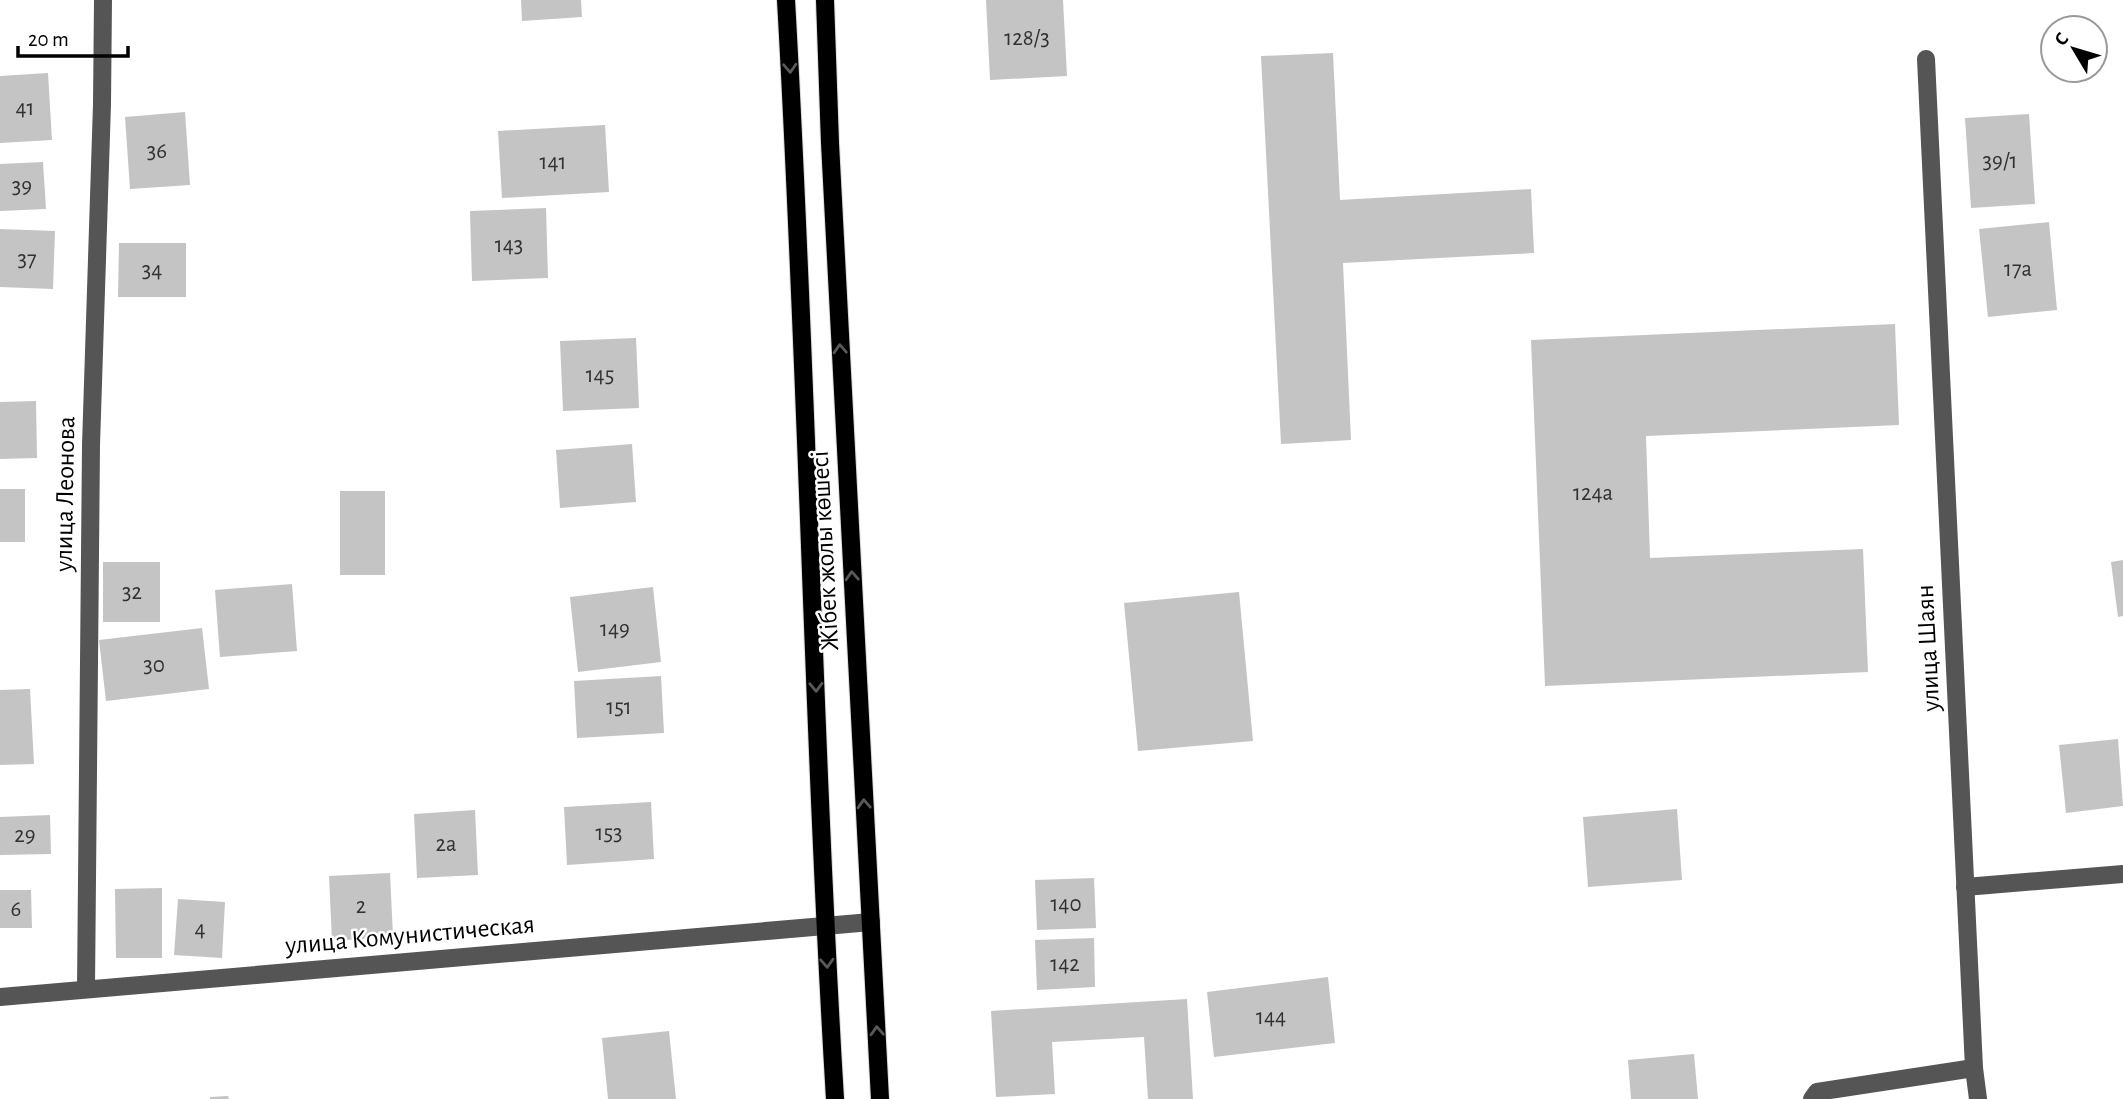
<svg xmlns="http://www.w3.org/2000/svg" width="2123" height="1099" viewBox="0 0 2123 1099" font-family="'Alegreya Sans',sans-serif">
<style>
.building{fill:#c4c4c4}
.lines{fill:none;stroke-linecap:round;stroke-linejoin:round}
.major-casing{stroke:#dbdbdb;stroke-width:20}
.minor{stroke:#555;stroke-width:18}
.major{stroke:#000;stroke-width:18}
.oneway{stroke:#595959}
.labels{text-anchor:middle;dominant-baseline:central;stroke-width:5;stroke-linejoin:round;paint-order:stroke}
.number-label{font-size:23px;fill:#313131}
.street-label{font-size:26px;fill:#000;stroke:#fff}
</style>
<rect width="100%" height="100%" fill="#fff"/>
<g class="building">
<polygon points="521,0 581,0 582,17 522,21"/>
<polygon points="986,0 1063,0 1067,76 990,80"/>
<polygon points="1333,53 1340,200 1531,189 1534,253 1343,263 1351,440 1281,444 1261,56"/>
<polygon points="48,73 52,140 0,143 0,76"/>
<polygon points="185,112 190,185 130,189 125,117"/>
<polygon points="2029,114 2035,204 1971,208 1965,118"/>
<polygon points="605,125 609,192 502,198 498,131"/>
<polygon points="43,162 46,209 0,211 0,164"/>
<polygon points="546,208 548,278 472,281 470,211"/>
<polygon points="2049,222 2057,310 1988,317 1979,229"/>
<polygon points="0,229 55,231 53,289 0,287"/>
<polygon points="119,243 186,243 186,297 118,297"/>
<polygon points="1895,324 1899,425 1646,436 1650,558 1863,549 1868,672 1545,686 1531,340"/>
<polygon points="636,338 639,408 563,411 560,341"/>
<polygon points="36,401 37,458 0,459 0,402"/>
<polygon points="632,444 636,502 560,508 556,450"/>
<rect x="0" y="489" width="25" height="53"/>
<rect x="340" y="491" width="45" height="84"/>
<polygon points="2123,560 2123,616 2118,617 2111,562"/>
<rect x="103" y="562" width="57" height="60"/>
<polygon points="292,584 297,651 220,657 215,590"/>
<polygon points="653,587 661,662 578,672 570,597"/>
<polygon points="1239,592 1253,741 1138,751 1124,603"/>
<polygon points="202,628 209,689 106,701 99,640"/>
<polygon points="661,676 664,733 577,738 574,681"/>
<polygon points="30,689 34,764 0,765 0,690"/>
<polygon points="2118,739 2123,806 2066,813 2059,745"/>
<polygon points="651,802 654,859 567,865 564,807"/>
<polygon points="1677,809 1682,880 1588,887 1583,817"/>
<polygon points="475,810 478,875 417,878 414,814"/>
<polygon points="50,815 51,854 0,855 0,817"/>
<polygon points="390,873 393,937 332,941 329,876"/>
<polygon points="1094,878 1096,928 1037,930 1035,880"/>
<polygon points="162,888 162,958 116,958 115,889"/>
<polygon points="0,890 31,890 32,928 0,928"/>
<polygon points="178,899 225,902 222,958 174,955"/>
<polygon points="1094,938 1095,987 1037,990 1035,940"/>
<polygon points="1328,977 1335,1043 1214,1057 1207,992"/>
<polygon points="1187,999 1193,1099 1148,1099 1144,1037 1052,1042 1055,1094 996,1097 991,1011"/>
<polygon points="669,1031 676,1099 608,1099 602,1038"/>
<polygon points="1694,1054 1698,1099 1631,1099 1628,1060"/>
<polygon points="228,1096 229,1099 210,1099 210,1097"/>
</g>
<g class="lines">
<defs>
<g id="major">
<path d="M786 0C807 366 813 733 835 1099"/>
<polyline points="825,0 830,143 880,1099"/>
</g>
</defs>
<use href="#major" class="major-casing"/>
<g class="minor">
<polyline points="1965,887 2123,874"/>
<polyline points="86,988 91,445 102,104 103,0"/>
<polyline points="0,997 871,922"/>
<polyline points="1974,1068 1978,1099"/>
<polyline points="1812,1099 1817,1092 1974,1068 1926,59"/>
</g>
<use href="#major" class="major"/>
</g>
<defs><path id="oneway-chevron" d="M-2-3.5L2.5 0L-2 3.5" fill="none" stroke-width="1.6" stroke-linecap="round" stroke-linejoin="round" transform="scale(1.75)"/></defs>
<g class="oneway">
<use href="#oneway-chevron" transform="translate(790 68) rotate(87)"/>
<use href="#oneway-chevron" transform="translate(840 349) rotate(-93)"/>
<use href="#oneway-chevron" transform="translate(852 576) rotate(-93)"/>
<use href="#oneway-chevron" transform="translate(816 687) rotate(88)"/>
<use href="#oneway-chevron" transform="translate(864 804) rotate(-93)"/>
<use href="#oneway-chevron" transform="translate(827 963) rotate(87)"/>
<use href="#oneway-chevron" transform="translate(877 1031) rotate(-93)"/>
</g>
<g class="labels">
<g class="number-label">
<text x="1027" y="38">128/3</text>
<text x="25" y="108">41</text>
<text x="157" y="151">36</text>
<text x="2000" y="161">39/1</text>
<text x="553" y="162">141</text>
<text x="22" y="186">39</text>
<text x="509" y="245">143</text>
<text x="27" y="259">37</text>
<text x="2018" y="269">17а</text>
<text x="152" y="270">34</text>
<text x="600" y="375">145</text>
<text x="1593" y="493">124а</text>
<text x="132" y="592">32</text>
<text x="615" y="629">149</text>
<text x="154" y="665">30</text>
<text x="619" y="707">151</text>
<text x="609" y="833">153</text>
<text x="25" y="835">29</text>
<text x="446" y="844">2а</text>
<text x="1066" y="904">140</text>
<text x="361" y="906">2</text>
<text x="16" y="909">6</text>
<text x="200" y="929">4</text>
<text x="1065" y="964">142</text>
<text x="1271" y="1017">144</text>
</g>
<g class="street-label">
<text transform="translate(65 494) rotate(-89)">улица Леонова</text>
<text transform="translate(825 551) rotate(-93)">Жібек жолы көшесі</text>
<text transform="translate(1928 648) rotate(-93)">улица Шаян</text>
<text transform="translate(410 935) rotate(-5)">улица Комунистическая</text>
</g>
</g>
<g transform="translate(2074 49) rotate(308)"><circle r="33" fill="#ffffff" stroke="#999999" stroke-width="2"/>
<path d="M0-5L12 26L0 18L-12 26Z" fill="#000000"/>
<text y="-10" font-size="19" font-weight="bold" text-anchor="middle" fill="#000000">С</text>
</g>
<path d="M18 46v10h110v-10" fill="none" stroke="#000000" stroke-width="3.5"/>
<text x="28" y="46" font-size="21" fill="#000000" stroke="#ffffff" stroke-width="5" paint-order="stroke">20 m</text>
</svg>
